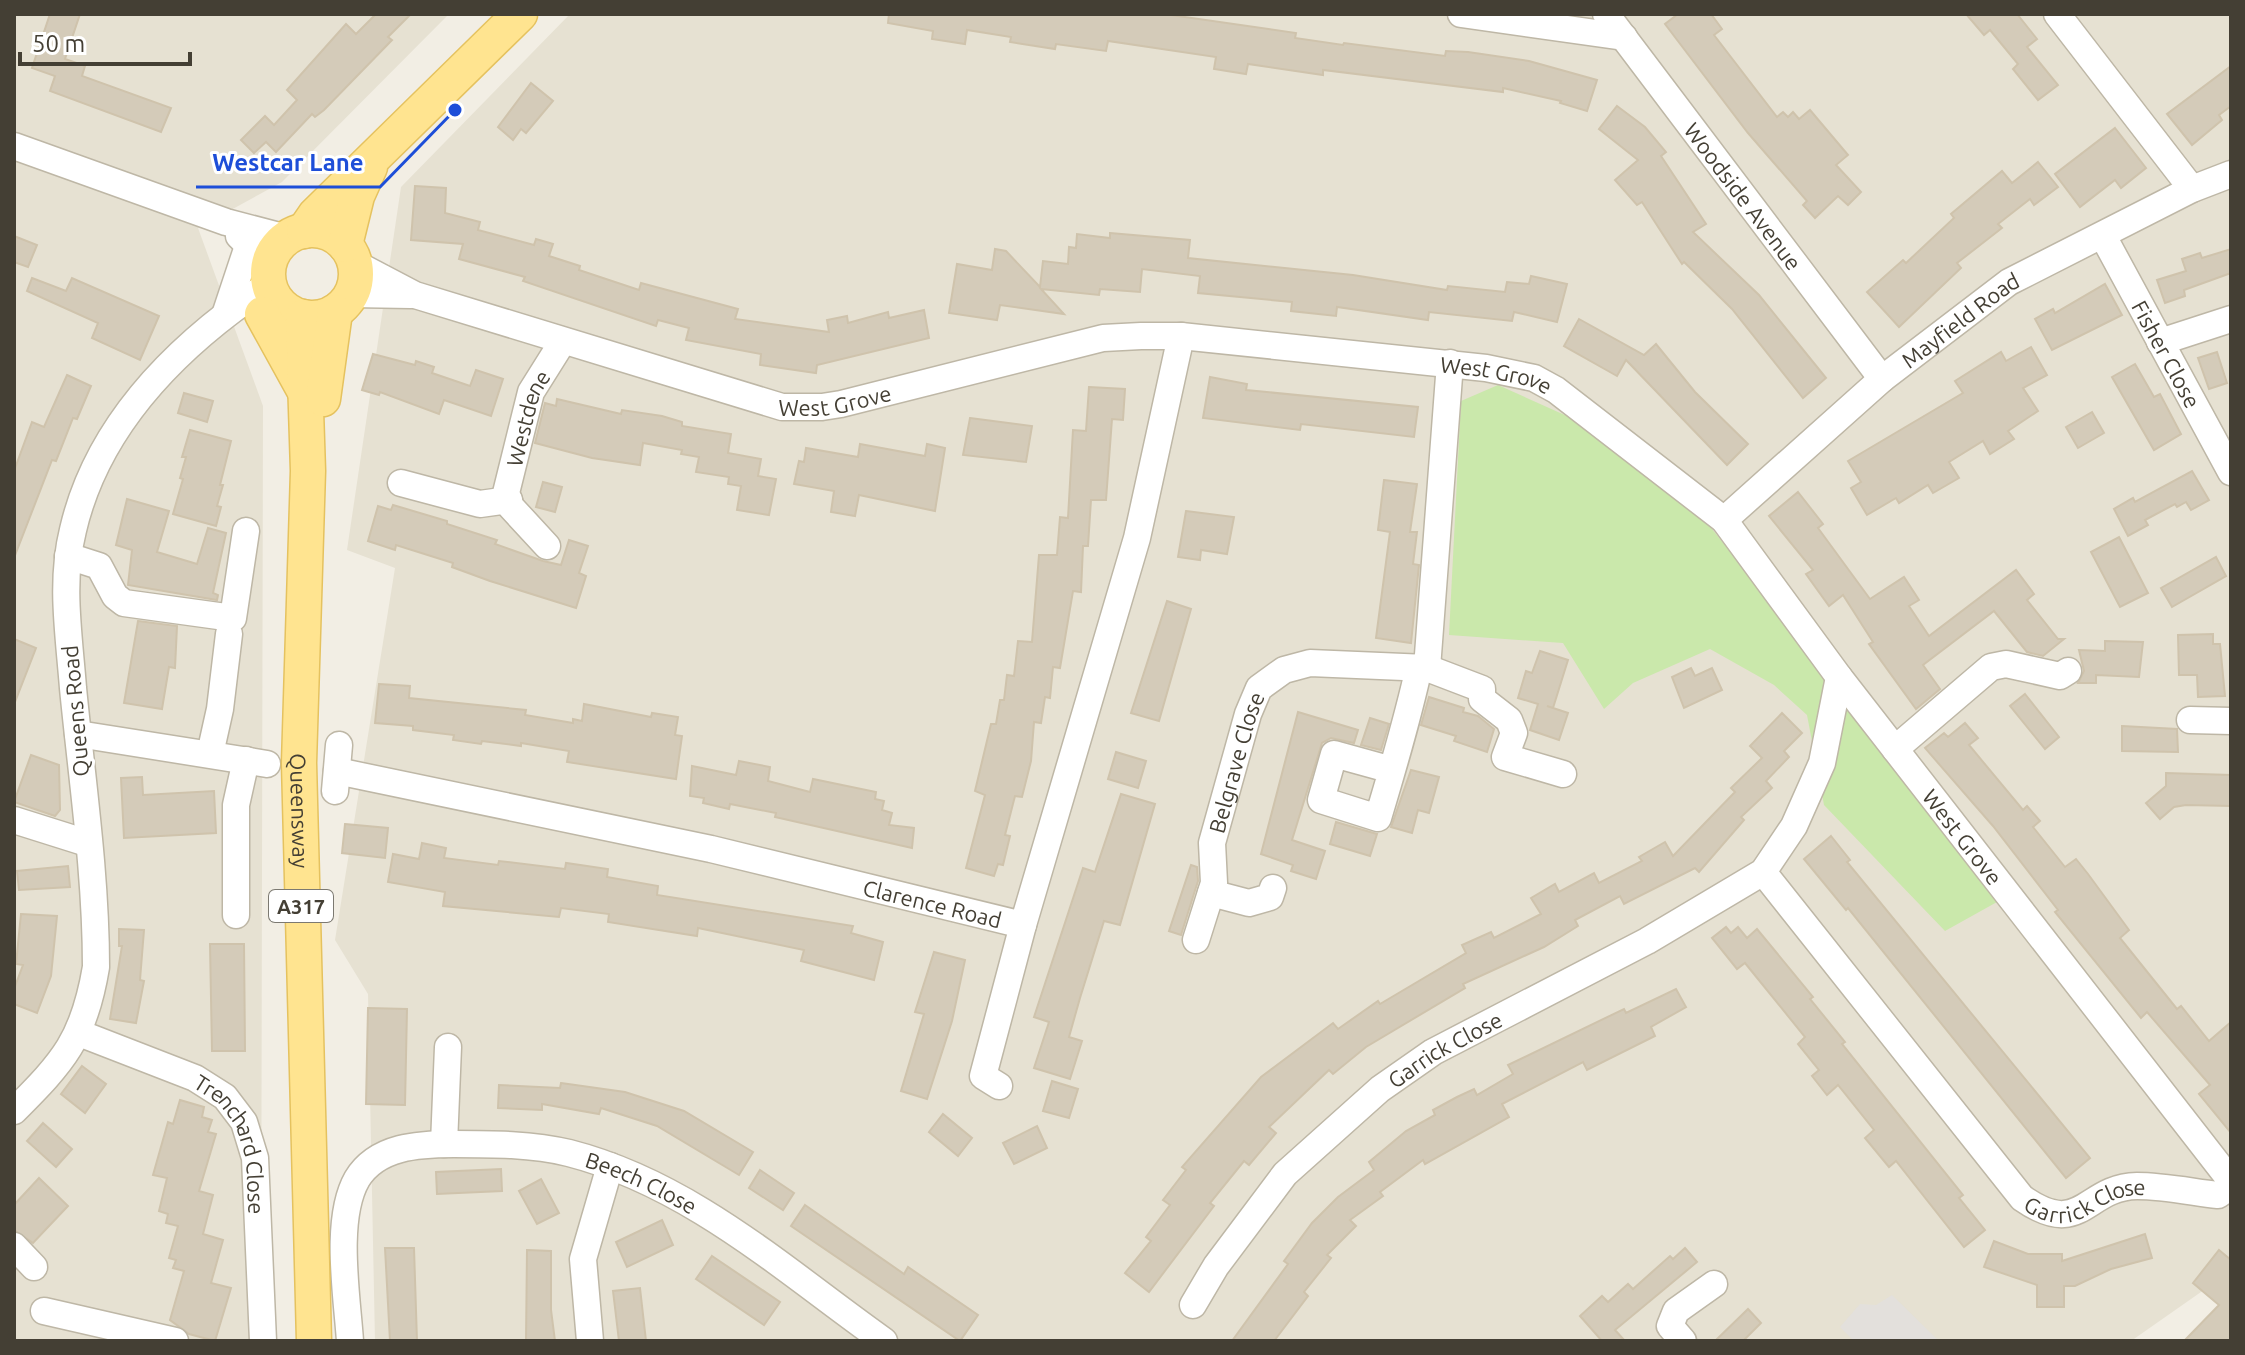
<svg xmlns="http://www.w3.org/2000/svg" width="2245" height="1355" viewBox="0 0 2245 1355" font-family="Ubuntu,sans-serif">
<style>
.residential{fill:#e6e1d2}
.green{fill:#cae8ab}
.parking{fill:#e3e0dc}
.building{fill:#d4cbb9;stroke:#cfc3ac;stroke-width:2}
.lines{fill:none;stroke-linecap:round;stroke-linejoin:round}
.minor-casing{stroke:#beb7a6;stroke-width:29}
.major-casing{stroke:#e5c25f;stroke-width:37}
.minor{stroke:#fff;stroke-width:26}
.major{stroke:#ffe490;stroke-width:34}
.labels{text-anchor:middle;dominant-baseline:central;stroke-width:6;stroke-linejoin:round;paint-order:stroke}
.shield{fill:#fff;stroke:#7c7971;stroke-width:2}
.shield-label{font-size:20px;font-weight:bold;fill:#443f34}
.street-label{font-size:22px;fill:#443f34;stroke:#fff}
.leader{fill:none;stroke:#1d4ed8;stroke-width:3}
.callout-dot{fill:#1d4ed8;stroke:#fff;stroke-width:3}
.callout-label{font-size:24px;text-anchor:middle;font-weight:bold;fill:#1d4ed8;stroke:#fff;stroke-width:6;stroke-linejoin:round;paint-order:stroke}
</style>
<rect width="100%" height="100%" fill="#f2eee4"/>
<g class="residential">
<polygon points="14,14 449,14 282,182 198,228 263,406 261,1341 14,1341"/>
<polygon points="570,14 2231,14 2231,1271 2131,1341 375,1341 368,994 335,940 395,568 347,550 401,187"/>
</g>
<polygon class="green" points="1498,385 1587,425 1708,524 2006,897 1945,931 1824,805 1807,715 1774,685 1710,649 1633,683 1604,709 1563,643 1449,635 1461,401"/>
<polygon class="parking" points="1892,1295 1939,1341 1854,1341 1840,1327 1860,1304 1876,1305"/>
<g class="building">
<polygon points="50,14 80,14 65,59 85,66 82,76 171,108 161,132 50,91 55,76 32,68"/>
<polygon points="376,14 411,14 388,37 392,40 324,110 315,117 312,114 276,152 266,142 254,153 241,140 265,116 274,125 297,100 287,90 346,24 356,34"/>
<polygon points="889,14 1164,14 1296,33 1295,38 1343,45 1344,43 1445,56 1446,51 1468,52 1529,61 1597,80 1587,111 1560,103 1561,101 1503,88 1503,92 1323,70 1323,75 1248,64 1246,74 1214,69 1216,57 1108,41 1106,51 1056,44 1055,49 1010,42 1011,37 967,30 965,44 932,39 933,31 888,23"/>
<polygon points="1678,14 1711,14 1722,29 1714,35 1777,117 1783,112 1788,117 1793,112 1799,119 1810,110 1848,155 1836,165 1861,192 1848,205 1838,196 1815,218 1803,205 1807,201 1748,133 1665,24"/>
<polygon points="1966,14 2017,14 2037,39 2027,47 2058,85 2038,100 2013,69 2018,64 1990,30 1984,35"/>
<polygon points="2231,66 2231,106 2219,115 2222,120 2192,145 2167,114"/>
<polygon points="531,83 553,101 526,133 521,129 513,140 498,127"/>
<polygon points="1617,106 1645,127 1666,152 1661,156 1706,224 1693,232 1759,295 1826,378 1803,398 1732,309 1684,262 1682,264 1642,202 1637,205 1615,180 1638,160 1599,129"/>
<polygon points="2115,128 2146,168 2121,188 2115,180 2080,207 2055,174"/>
<polygon points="2038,162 2058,187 2034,205 2030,199 1998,224 2002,228 1957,263 1961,268 1899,327 1867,292 1903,260 1906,263 1954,218 1951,214 2002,171 2012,183"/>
<polygon points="415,186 446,188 445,213 480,222 478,230 534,245 536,239 553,244 549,256 580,266 579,270 639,290 641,283 738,309 735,319 829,332 827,320 847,316 848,323 888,312 889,318 924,310 929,338 817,365 816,373 760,365 761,354 686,340 689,328 658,320 656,326 523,281 525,277 459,259 463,244 411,240"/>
<polygon points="1110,233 1190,240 1188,258 1353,275 1447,290 1448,286 1505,292 1507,282 1529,284 1531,276 1567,284 1557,322 1514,312 1512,321 1429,312 1428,320 1337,307 1336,316 1291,311 1292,302 1198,293 1200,276 1142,269 1140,292 1100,289 1099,295 1041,289 1064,314 1000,305 997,320 949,313 957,264 992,270 995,249 1006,251 1040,287 1043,261 1068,264 1069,247 1076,248 1077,234 1110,238"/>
<polygon points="14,236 37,245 28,267 14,262"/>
<polygon points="2231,249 2231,273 2184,290 2185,296 2165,303 2157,280 2186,271 2182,259 2200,253 2202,258"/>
<polygon points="32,278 66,291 72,278 159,316 140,360 92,338 98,323 27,291"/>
<polygon points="2105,284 2122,315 2052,350 2035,319 2053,309 2055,313"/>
<polygon points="1579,319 1644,355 1656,344 1695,392 1748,444 1727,465 1626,360 1617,376 1564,346"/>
<polygon points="2031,347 2047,375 2023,388 2038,411 2008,431 2014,439 1990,454 1983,441 1949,462 1959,478 1933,493 1928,485 1899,503 1896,498 1867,515 1851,488 1861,482 1848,461 1963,393 1955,381 2001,352 2006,361"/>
<polygon points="2217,352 2227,383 2209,389 2198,358"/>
<polygon points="373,354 415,365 416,361 434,367 432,373 470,386 476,370 503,379 491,416 444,400 439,414 380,392 379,395 362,390"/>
<polygon points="2135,364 2154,397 2160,394 2181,434 2154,450 2112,377"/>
<polygon points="67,375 91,386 77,419 73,418 56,461 52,460 14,558 14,471 32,422 44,427"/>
<polygon points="1210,377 1247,384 1246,390 1418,407 1414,437 1301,424 1300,430 1203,418"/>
<polygon points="1089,387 1125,389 1123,420 1112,419 1106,500 1091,500 1088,546 1083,546 1081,592 1073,591 1060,668 1053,667 1050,698 1045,697 1041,723 1034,722 1031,761 1022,797 1015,796 1005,835 1010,836 1003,865 998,864 994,876 966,868 985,795 975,791 991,724 996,724 1000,700 1004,700 1007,675 1014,676 1018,641 1032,642 1039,555 1057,555 1060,517 1068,518 1073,430 1086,431"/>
<polygon points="184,393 213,401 207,422 178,413"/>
<polygon points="557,399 621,414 622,410 662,416 682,422 682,426 731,434 728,453 761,459 758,476 776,479 769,515 737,510 741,486 728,484 729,477 696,472 699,457 681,454 682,450 643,443 640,465 592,458 535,443 545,403 556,406"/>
<polygon points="2092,412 2104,433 2078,448 2066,427"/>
<polygon points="970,418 1032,426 1026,462 963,455"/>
<polygon points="190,430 231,441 220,485 223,485 217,506 221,507 216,526 173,514 183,479 180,478 186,457 182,457"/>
<polygon points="860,444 925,456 927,444 945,448 935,511 859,495 855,516 831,512 834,491 794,484 799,461 804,462 806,448 858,457"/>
<polygon points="2192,471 2209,500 2191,510 2186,502 2177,507 2175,504 2145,520 2148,525 2128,536 2114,509 2133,498 2135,502"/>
<polygon points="1384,480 1417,484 1410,532 1417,532 1413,564 1419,565 1411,643 1376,638 1390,532 1378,530"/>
<polygon points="543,482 562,487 555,512 536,507"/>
<polygon points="1798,492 1823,524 1818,528 1870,599 1904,577 1919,600 1909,606 1929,636 2016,570 2034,594 2027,600 2058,639 2064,639 2043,656 2027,652 1994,611 1923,665 1940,689 1916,709 1869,644 1873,642 1843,595 1829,606 1806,574 1813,570 1769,516"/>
<polygon points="127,499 169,511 157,552 197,564 208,528 226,533 213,593 218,595 217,600 128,585 132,550 116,545"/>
<polygon points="393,505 447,521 447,524 497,540 495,544 543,561 561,565 569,540 588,546 579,573 586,576 576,608 490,581 452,567 453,563 396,545 395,550 368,541 378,506 391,510"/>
<polygon points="1186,511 1234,517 1227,554 1201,550 1200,560 1178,557"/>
<polygon points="2119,537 2148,593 2120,607 2091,552"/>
<polygon points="2216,557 2226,576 2172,607 2161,588"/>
<polygon points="1167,601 1191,609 1159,721 1131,713"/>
<polygon points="138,621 177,626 175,668 169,667 162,709 124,703"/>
<polygon points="2213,634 2213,644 2220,644 2225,696 2198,697 2197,675 2179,675 2178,635"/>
<polygon points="14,639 36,648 15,702 14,701"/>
<polygon points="2105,641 2143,642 2139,677 2096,675 2096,683 2078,683 2084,671 2079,650 2105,651"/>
<polygon points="1540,651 1568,660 1553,708 1547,706 1568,713 1559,740 1530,730 1538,704 1518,698 1526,671 1532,673"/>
<polygon points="1691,668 1695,676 1712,668 1722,690 1684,708 1672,677"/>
<polygon points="379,684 410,686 409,698 526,710 525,715 573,723 573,719 582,721 584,704 651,717 652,713 678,717 675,735 682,736 676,779 567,762 569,751 521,743 521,746 482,741 481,744 453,740 454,735 413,730 413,726 375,723"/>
<polygon points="2025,694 2059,737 2045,749 2010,706"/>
<polygon points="1429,697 1464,708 1463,712 1478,716 1494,729 1487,752 1454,741 1456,736 1421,725"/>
<polygon points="1298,712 1358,730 1354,743 1331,738 1322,743 1292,840 1325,851 1316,879 1291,871 1293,865 1261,854"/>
<polygon points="1782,713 1802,733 1784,751 1789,757 1766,781 1772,788 1741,817 1744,820 1699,872 1695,868 1624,904 1620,896 1575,920 1578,926 1544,947 1463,984 1465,988 1366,1047 1333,1074 1329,1070 1269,1127 1276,1133 1249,1165 1244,1161 1210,1203 1214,1206 1149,1292 1125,1273 1151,1241 1146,1237 1170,1205 1163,1200 1186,1170 1182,1167 1261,1077 1333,1023 1338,1029 1378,1001 1380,1004 1466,953 1462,945 1491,932 1494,938 1541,914 1531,898 1555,884 1559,892 1594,873 1599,883 1642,861 1639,857 1665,842 1673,856 1735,792 1731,788 1762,758 1750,746"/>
<polygon points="1370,718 1389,724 1381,750 1361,745"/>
<polygon points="1965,723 1978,738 1969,745 2023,810 2027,806 2040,821 2033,827 2065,867 2076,859 2088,874 2129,930 2120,938 2177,1009 2181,1006 2209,1041 2231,1022 2231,1133 2199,1094 2210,1085 2147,1012 2141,1018 2055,912 2058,910 1993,826 1925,748 1944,733 1948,737"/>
<polygon points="2122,726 2177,729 2178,752 2122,751"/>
<polygon points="1116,752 1146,761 1138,788 1108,779"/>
<polygon points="31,755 59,765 60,810 55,816 14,802"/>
<polygon points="739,761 770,767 768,781 810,792 813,779 876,792 875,799 884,801 882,810 892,813 889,825 914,828 912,848 775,817 776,813 730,804 729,809 703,803 704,798 690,796 692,766 736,775"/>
<polygon points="1411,770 1439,777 1429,813 1418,810 1412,833 1391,827"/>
<polygon points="2166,773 2231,775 2231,806 2186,805 2174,807 2160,819 2146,803 2166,786"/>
<polygon points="142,777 143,795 214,791 216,833 124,838 121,778"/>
<polygon points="1121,794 1155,804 1120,925 1104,921 1080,998 1069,1037 1082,1041 1070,1079 1034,1068 1049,1022 1034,1017 1083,868 1095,872"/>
<polygon points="1336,822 1377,834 1370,856 1330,844"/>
<polygon points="345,824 388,828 385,858 342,853"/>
<polygon points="1831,836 1850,860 1847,862 2090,1158 2066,1178 1848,908 1846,910 1804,859"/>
<polygon points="422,843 446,848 444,858 498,865 499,861 565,869 566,863 608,869 607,877 658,886 657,895 853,926 851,933 883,942 874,980 801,961 804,950 698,928 697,936 608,922 609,914 561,908 559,917 443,906 445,892 388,882 393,854 419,859"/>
<polygon points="1191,865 1197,867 1198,881 1181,935 1169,931"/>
<polygon points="68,866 70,887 19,890 17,871"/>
<polygon points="21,914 57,916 51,976 37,1013 14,1004 14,989 23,965 16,964"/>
<polygon points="1726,927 1731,933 1738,927 1747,938 1757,929 1813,997 1810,999 1845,1042 1842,1044 1963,1195 1959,1198 1985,1230 1964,1247 1896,1161 1889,1167 1865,1138 1874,1130 1838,1085 1827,1095 1812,1076 1819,1070 1798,1044 1805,1037 1745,963 1737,969 1712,938"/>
<polygon points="119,929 144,930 140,980 144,981 136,1023 110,1019 122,946 119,946"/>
<polygon points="210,944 244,944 245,1051 212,1051"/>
<polygon points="934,952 965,960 952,1021 927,1099 901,1091 924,1014 915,1012"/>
<polygon points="1676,989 1686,1007 1651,1027 1655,1036 1587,1070 1583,1062 1502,1104 1509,1117 1425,1164 1423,1160 1380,1192 1383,1196 1350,1220 1356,1226 1327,1255 1331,1258 1304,1292 1308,1296 1274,1341 1232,1341 1288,1264 1284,1261 1312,1223 1338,1197 1374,1170 1369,1162 1406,1131 1435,1115 1433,1110 1457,1097 1474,1089 1477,1095 1513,1074 1508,1065 1624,1009 1626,1013"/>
<polygon points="368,1008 407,1009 405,1105 366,1104"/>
<polygon points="82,1066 106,1084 85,1113 61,1094"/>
<polygon points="1052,1081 1078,1089 1069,1118 1043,1111"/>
<polygon points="561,1083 625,1092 684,1111 753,1152 739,1175 657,1126 601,1108 599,1114 542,1104 542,1110 498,1108 499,1085 560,1088"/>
<polygon points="180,1100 204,1107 202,1117 212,1120 208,1132 216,1134 199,1191 213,1195 203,1234 223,1240 211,1283 231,1288 215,1341 189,1334 170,1320 184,1271 173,1268 176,1260 169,1258 178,1226 166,1223 168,1214 159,1211 167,1178 153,1175 168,1122 173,1124"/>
<polygon points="943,1114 972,1138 958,1156 929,1132"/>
<polygon points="43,1123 72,1149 56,1167 27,1141"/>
<polygon points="1037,1126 1047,1148 1014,1164 1003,1143"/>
<polygon points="501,1169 502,1191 437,1194 436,1172"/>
<polygon points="760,1170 794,1193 783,1210 749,1188"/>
<polygon points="39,1178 68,1206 33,1243 14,1230 14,1205"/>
<polygon points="541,1179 559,1213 537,1224 519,1191"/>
<polygon points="805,1205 904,1274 908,1267 978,1315 960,1341 791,1226"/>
<polygon points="662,1220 673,1245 627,1267 616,1242"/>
<polygon points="2145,1234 2152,1258 2111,1269 2075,1286 2064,1286 2064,1307 2037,1307 2037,1285 1984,1267 1994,1241 2028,1254 2062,1254 2062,1261"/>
<polygon points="385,1248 414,1248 417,1341 390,1341"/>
<polygon points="1685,1248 1697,1262 1615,1330 1625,1341 1602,1341 1580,1316 1602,1296 1608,1302 1628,1284 1633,1289 1670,1256 1673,1259"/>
<polygon points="527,1250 551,1251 551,1310 555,1341 526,1341"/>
<polygon points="2219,1250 2231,1260 2231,1341 2184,1341 2219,1305 2193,1283"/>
<polygon points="712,1256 780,1302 764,1325 696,1279"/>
<polygon points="640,1288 646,1341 619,1341 613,1291"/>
<polygon points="1748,1309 1761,1323 1743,1341 1715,1341"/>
</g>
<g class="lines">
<defs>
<g id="minor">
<polyline points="1461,14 1624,37"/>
<path id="s1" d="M1606 14 1882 379"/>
<polyline points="2057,14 2192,189"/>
<polyline points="14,146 226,222 287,238"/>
<polyline points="239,236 269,265"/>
<path id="s2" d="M2103 236 2231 472"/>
<path id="s3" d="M354 263 415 295 782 407H822L841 404 1103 338 1141 336H1181L1486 368 1534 378 1556 390 1724 520 1839 677 2231 1181"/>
<polyline points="351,294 411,295"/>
<polyline points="226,312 248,246"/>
<polyline points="2160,342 2231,319"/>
<polyline points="401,483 480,504 509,500"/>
<path id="s4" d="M1724 520 1882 379 2009 282 2192 189 2231 174"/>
<path id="s5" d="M547 546 511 507 506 493 531 392 563 341"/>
<polyline points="68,556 99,566 115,596 124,603 233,618 246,531"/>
<polyline points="1427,668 1450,363"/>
<polyline points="2190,720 2231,721"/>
<polyline points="78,734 267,764"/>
<polyline points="1895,749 1991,667 2006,664 2060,676 2068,671"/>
<polyline points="210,754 220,709 229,634"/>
<path d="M1392 770 1334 754 1321 800 1378 818C1393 768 1408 718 1419 667"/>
<path id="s6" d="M337 771 711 849 1023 925 1137 538 1181 336"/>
<polyline points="335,791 339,745"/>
<polyline points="14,820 87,843"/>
<path id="s7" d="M1763 872 2022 1198C2082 1240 2084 1187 2137 1186 2163 1186 2192 1192 2218 1195L2231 1186"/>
<polyline points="1211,893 1249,903 1270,897 1273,888"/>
<polyline points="236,915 236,805 246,760"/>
<path id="s8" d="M1196 940 1214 883 1212 843 1248 714 1259 688 1284 670 1310 663 1427 668 1482 689V699L1509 720 1514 733 1505 757 1563 774"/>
<path id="s9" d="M79 1033 195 1078 225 1097 244 1122 255 1158 263 1341"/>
<polyline points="999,1086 983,1076 1023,925"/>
<path d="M14 1111C64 1061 84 1039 96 967 96 874 82 780 73 688 69 635 60 582 73 530 98 422 180 343 269 284"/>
<polyline points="444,1144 448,1047"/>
<polyline points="14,1246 34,1267"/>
<path id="s10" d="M1193 1305 1216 1266 1285 1174 1380 1089 1433 1052 1647 941 1763 872 1794 826 1822 763 1839 677"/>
<polyline points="44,1311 175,1341"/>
<path id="s11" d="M350 1341C347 1296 334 1219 357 1179 377 1146 419 1144 454 1144 492 1144 532 1144 569 1153 690 1184 784 1270 884 1341"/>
<polyline points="590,1341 583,1259 610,1166"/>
<polyline points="1683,1341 1670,1326 1676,1311 1714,1284"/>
</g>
<g id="major">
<circle cx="312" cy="274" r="44"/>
<polyline points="304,231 315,215 520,14"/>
<polyline points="345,245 357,196 370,167"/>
<polyline points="262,314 304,390"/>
<path id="s12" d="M303 317 308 471 299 763 314 1341"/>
<polyline points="323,399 335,312"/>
</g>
</defs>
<use href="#minor" class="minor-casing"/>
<use href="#major" class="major-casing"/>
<use href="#minor" class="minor"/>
<use href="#major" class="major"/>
</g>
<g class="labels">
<rect class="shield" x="269" y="890" width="64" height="32" rx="6"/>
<g class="shield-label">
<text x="301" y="906">A317</text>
</g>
<g class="street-label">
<text stroke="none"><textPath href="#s1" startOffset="228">Woodside Avenue</textPath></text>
<text stroke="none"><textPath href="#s4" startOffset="310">Mayfield Road</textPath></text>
<text stroke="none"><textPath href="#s2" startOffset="134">Fisher Close</textPath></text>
<text stroke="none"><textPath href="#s3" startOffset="1178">West Grove</textPath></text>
<text stroke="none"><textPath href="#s3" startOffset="506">West Grove</textPath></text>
<text stroke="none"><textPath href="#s5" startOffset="146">Westdene</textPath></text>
<text transform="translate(75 711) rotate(-95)">Queens Road</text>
<text stroke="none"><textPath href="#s8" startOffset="184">Belgrave Close</textPath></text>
<text stroke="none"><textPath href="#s12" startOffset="494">Queensway</textPath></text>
<text stroke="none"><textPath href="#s3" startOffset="1850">West Grove</textPath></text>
<text stroke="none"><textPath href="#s6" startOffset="610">Clarence Road</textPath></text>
<text stroke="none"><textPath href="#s10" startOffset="364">Garrick Close</textPath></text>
<text stroke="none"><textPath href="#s9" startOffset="206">Trenchard Close</textPath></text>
<text stroke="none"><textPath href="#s11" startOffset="466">Beech Close</textPath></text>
<text stroke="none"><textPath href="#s7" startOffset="486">Garrick Close</textPath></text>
</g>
</g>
<path class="leader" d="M455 110L380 187H196"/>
<circle class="callout-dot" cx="455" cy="110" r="8"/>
<g class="callout-label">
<text x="288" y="171">Westcar Lane</text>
</g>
<rect width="2245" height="1355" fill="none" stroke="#443f34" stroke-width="32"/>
<path d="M20 52v12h170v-12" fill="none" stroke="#443f34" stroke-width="4"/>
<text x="32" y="52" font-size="24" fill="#443f34" stroke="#ffffff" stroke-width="6" paint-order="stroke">50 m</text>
</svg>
